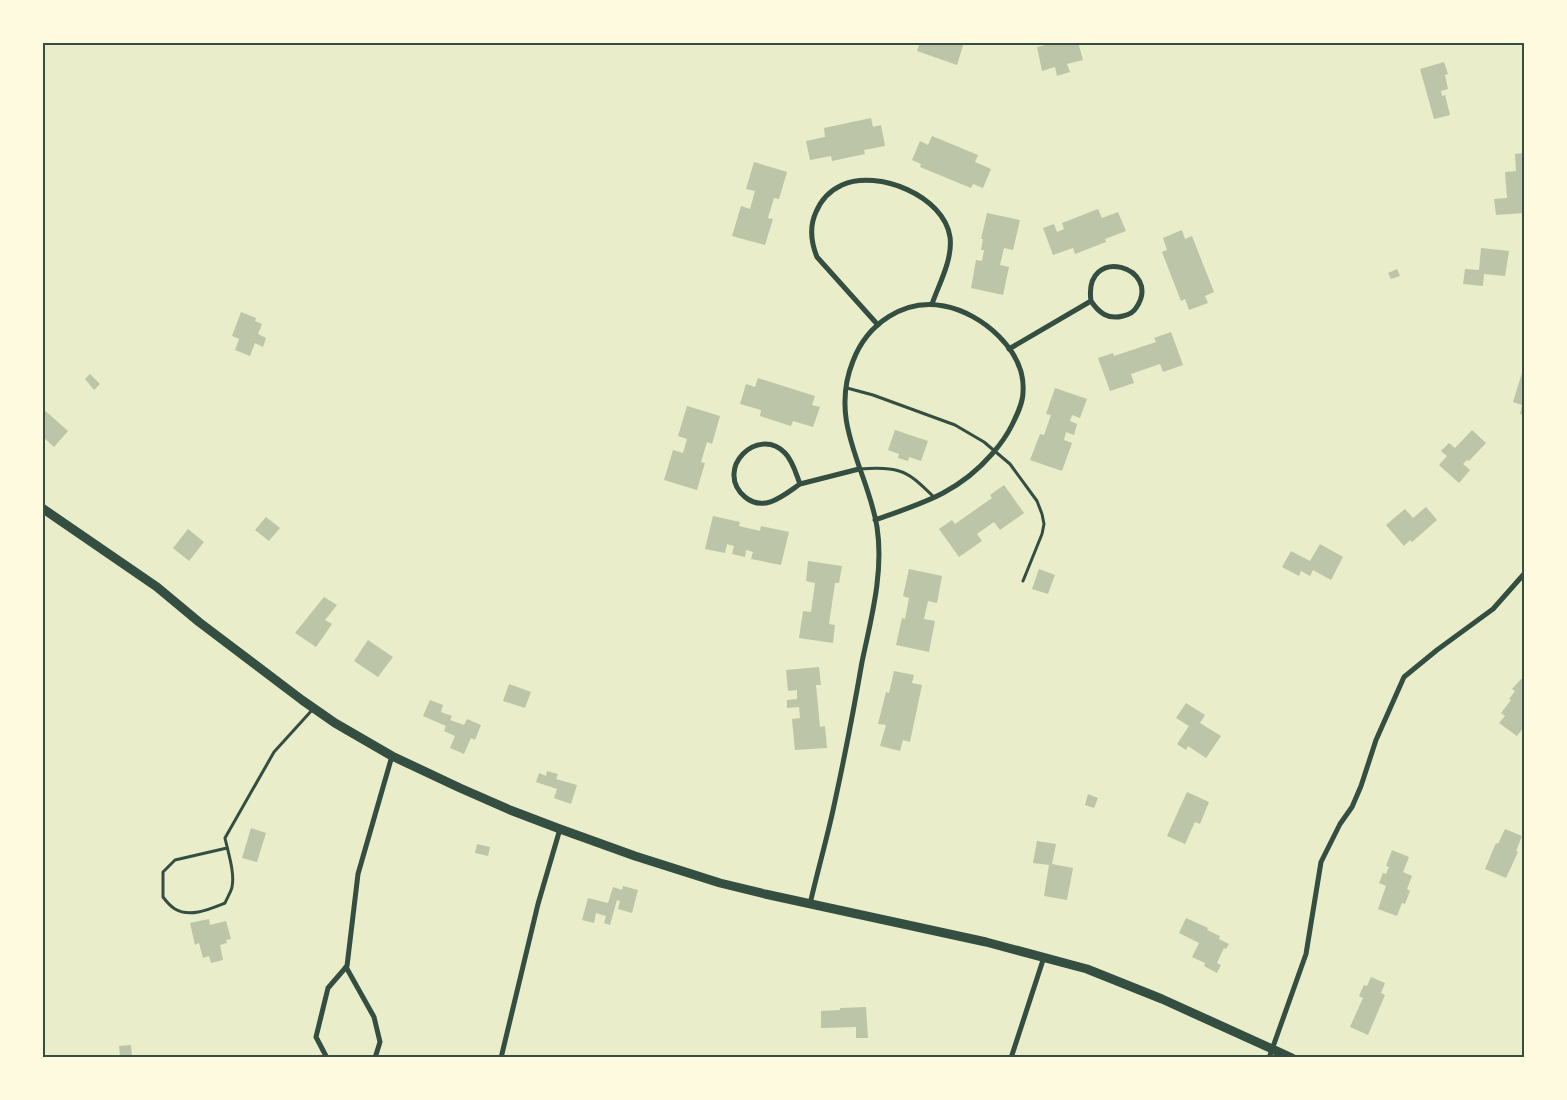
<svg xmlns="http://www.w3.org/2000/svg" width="1567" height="1100" viewBox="0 0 1567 1100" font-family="'Alegreya Sans',sans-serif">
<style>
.building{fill:#bcc5a7}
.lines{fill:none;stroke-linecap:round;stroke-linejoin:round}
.service{stroke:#344e41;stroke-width:3}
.minor{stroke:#344e41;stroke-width:5}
.tertiary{stroke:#344e41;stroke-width:9}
.neatline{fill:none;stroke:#344e41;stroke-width:2}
</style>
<rect width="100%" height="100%" fill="#e9edc9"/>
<g class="building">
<polygon points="920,42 964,42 957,65 917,51"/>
<polygon points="1057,42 1078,42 1083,60 1067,64 1070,72 1057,76 1055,67 1042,71 1037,47"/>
<polygon points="1444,62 1448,74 1445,75 1448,89 1441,91 1442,96 1445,95 1450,115 1434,119 1420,69"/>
<polygon points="871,118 873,127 881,125 885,146 864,150 865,154 832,161 831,156 810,160 806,141 825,137 824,128"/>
<polygon points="932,136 978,155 975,162 991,169 983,188 973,184 971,188 920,167 921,164 912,160 920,141 928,145"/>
<polygon points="1524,153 1524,213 1496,215 1494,199 1507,198 1505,172 1516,171 1515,154"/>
<polygon points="754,162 787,172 779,199 774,198 768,218 773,219 765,245 732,236 741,206 750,209 755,191 746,189"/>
<polygon points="1098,209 1102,218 1118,212 1126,231 1105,239 1106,242 1075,254 1073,248 1053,255 1043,228 1054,224 1057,232 1064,229 1062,223"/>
<polygon points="987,213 1020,220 1013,250 1004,248 1000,265 1009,267 1003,295 971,288 976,260 982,261 984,250 981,250 983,239 981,239"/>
<polygon points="1182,230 1185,239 1192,236 1214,292 1205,296 1208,303 1189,310 1185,299 1181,301 1162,252 1167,250 1163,238"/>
<polygon points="1481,248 1509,251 1505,276 1484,274 1483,286 1463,284 1465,269 1479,270"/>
<polygon points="1397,269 1400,276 1391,279 1388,273"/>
<polygon points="241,312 256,318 255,321 262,324 258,334 266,338 263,347 255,343 250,356 235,350 239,339 232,336"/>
<polygon points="1171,332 1183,365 1163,372 1160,364 1131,374 1134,383 1110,391 1098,358 1113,353 1114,356 1156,342 1154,338"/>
<polygon points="1524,366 1524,415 1520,414 1522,405 1513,402"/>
<polygon points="90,374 100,384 94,390 85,379"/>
<polygon points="758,378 815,396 812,405 820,407 813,427 793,421 791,426 760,416 761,410 740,404 746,384 755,387"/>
<polygon points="1055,388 1087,399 1080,418 1072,415 1070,421 1077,424 1074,435 1066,432 1064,440 1072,443 1062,471 1030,460 1040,434 1044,435 1051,415 1046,414"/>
<polygon points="687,406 720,416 712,444 707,442 701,462 705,463 697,490 664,480 673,450 683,453 687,439 678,436"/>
<polygon points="42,408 68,431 54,447 42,436"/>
<polygon points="895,430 928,441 921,461 909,457 908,461 898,458 899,454 888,450"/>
<polygon points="1472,430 1486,443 1469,461 1467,460 1463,464 1470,470 1459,483 1439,465 1447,456 1441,451 1449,443 1455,448"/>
<polygon points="1004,485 1024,513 1000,530 994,522 977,534 982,541 959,557 939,529 952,520 955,524 992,498 990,495"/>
<polygon points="1426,507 1437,520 1412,542 1410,540 1404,546 1386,525 1405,509 1413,518"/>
<polygon points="713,516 740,522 739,526 760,531 761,526 789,532 781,565 751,559 753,552 746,550 745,557 732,554 734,546 727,544 725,553 705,549"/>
<polygon points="266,517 280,528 269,541 255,530"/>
<polygon points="188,529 204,542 189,561 173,548"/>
<polygon points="1320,544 1343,557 1331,580 1313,570 1310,576 1301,571 1299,576 1282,567 1291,551 1310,561"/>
<polygon points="808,561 842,566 839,583 835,583 829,624 835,625 833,643 799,638 803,611 811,612 815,583 806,581"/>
<polygon points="909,569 942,576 937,603 928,601 924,619 935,621 929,652 896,645 902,618 905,619 909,598 903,596"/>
<polygon points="1039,569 1055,575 1048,594 1032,589"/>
<polygon points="324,597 337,605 325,620 332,624 316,647 295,633"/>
<polygon points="368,640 393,657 378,677 354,661"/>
<polygon points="819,667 821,685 816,685 820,727 825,726 827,748 795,750 792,719 800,718 799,707 787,708 787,700 797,699 797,690 788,691 786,670"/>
<polygon points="894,671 914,675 912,683 922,685 910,742 903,740 900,751 880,746 886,725 878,724 886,692 889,693"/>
<polygon points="1523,677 1524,678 1524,718 1523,720 1524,721 1524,727 1517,736 1499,723 1505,716 1501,713 1511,700 1509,699 1515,691 1512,689"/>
<polygon points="509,684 531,692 525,708 503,701"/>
<polygon points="430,700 443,705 441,712 452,716 450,720 464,725 467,719 481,725 475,740 471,738 464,754 450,748 455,736 444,731 446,726 423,716"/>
<polygon points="1186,703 1205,715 1200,723 1221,736 1206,758 1188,746 1186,750 1177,744 1189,726 1176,718"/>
<polygon points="547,771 558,774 556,779 577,785 571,804 554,798 557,789 536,782 539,773 546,776"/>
<polygon points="1187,792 1209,802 1200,824 1195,822 1185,844 1167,836"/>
<polygon points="1088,794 1098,798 1094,808 1085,805"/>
<polygon points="251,828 266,833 257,862 242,858"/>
<polygon points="1505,829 1522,836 1516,851 1518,852 1506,878 1485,869 1496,843 1498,844"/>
<polygon points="1037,841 1056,844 1052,864 1073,868 1067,900 1044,896 1049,865 1033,863"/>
<polygon points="477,844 490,847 488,856 475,853"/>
<polygon points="1392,850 1409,857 1403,872 1412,876 1407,889 1410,891 1405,904 1402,903 1397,916 1378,909 1386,886 1379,883 1383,873 1386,874 1389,867 1386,866"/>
<polygon points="623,886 638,890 632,913 618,909 620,901 617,900 610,925 604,923 606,916 596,913 594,923 582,920 588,898 608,903 613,887 622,890"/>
<polygon points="1186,918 1208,928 1207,930 1220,936 1219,939 1229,944 1226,949 1224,948 1217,963 1221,965 1217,973 1204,966 1205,963 1192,957 1199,943 1179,933"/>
<polygon points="209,919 210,925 226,921 231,939 226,940 227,943 220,945 223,960 211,963 209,956 203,958 199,943 195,945 190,923"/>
<polygon points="1371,977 1385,983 1381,993 1385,995 1368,1035 1350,1027 1363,998 1359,996 1364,985 1367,986"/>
<polygon points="866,1007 868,1038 856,1038 856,1027 821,1028 821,1011 840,1010 840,1008"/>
<polygon points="131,1045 132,1058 113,1058 113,1055 120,1055 119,1046"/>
</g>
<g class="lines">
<g class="service">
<polyline points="847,388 873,395 955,425 984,442 1010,464 1037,501 1042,514 1044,524 1042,534 1023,581"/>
<path d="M860 469C872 468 887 467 899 471 913 475 924 488 934 497"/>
<path d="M227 848 175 860 163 872V897C166 901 170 906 175 909 190 918 210 909 225 903 227 898 231 892 232 887 235 873 228 852 225 838L274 752 313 709"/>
</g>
<g class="minor">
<path d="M878 325 817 257C811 242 809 227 816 212 821 200 829 191 842 185 878 169 944 196 950 237 953 259 939 284 932 304"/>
<path d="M1009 349 1091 301C1099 313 1108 320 1123 316 1128 315 1133 313 1136 308 1164 267 1083 243 1091 301"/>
<path d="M800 484C784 495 764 513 745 497 713 469 758 425 785 453 793 461 796 474 800 484L859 469"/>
<path d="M810 904C818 869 828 835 835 801 845 755 854 708 862 662 871 619 884 572 877 527 868 470 828 423 853 361 867 324 904 298 944 306 982 313 1026 351 1023 392 1023 403 1017 415 1012 425 1007 435 1000 445 992 454 958 493 923 503 875 520"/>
<polyline points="346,967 374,1017 380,1042 375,1058"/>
<polyline points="327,1058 316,1037 328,988 347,966 358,874 392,756"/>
<polyline points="501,1058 538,904 560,829"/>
<polyline points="1011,1058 1044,957"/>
<polyline points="1269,1058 1306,954 1321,862 1340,824 1352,807 1361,786 1376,740 1404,677 1437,650 1493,609 1524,574"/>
</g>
<polyline class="tertiary" points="42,508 157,587 199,622 302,700 335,723 392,756 460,788 510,810 560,829 635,856 720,883 765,894 986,942 1087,969 1162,999 1292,1058"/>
</g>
<rect width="1567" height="1100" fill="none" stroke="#fefae0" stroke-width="88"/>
<rect x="44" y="44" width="1479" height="1012" class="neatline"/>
</svg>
